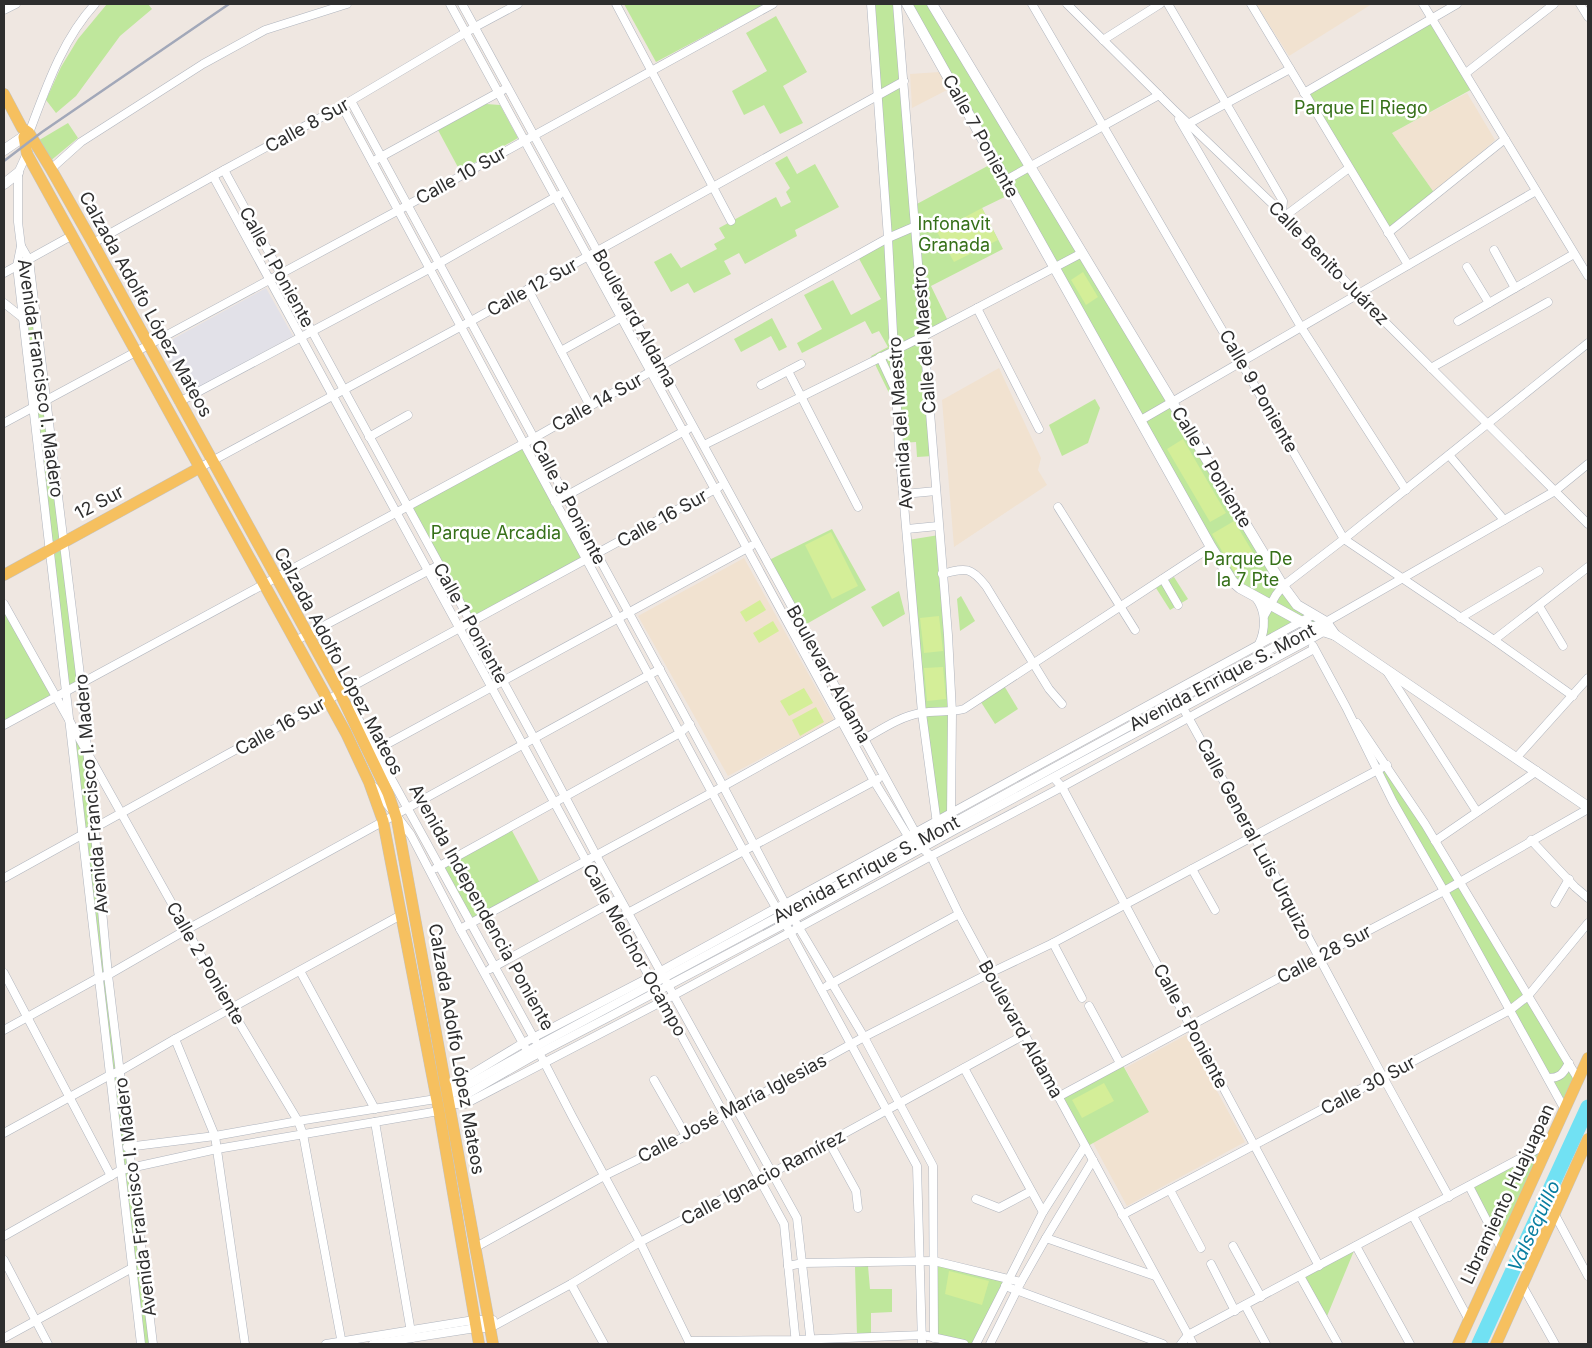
<svg xmlns="http://www.w3.org/2000/svg" width="1592" height="1348" viewBox="0 0 1592 1348" font-family="Inter,sans-serif">
<style>
.industrial{fill:#e2e1e8}
.education{fill:#f1e2d0}
.green{fill:#bfe79c}
.pitch{fill:#d4ee98}
.lines{fill:none;stroke-linecap:round;stroke-linejoin:round}
.river{stroke:#71e1f3;stroke-width:15}
.minor-casing{stroke:#b0b5be;stroke-width:9}
.secondary-casing{stroke:#b0b5be;stroke-width:11}
.primary-casing{stroke:#c4c4c4;stroke-width:12}
.minor{stroke:#fff;stroke-width:8}
.secondary{stroke:#fff;stroke-width:10}
.primary{stroke:#f6c05f;stroke-width:11}
.rail{stroke:#a2a8b9;stroke-width:2.5}
.labels{text-anchor:middle;dominant-baseline:central;stroke-width:5;stroke-linejoin:round;paint-order:stroke}
.park-label{font-size:18px;fill:#367019;stroke:#fff}
.street-label{font-size:18px;fill:#2e2e2e;stroke:#fff}
.water-label{font-size:19px;font-style:italic;fill:#097ea0;stroke:#fff}
</style>
<rect width="100%" height="100%" fill="#efe7e1"/>
<polygon class="industrial" points="266,288 293,336 187,394 160,346"/>
<g class="education">
<polygon points="1256,4 1372,4 1289,56"/>
<polygon points="940,72 949,89 912,108 910,74"/>
<polygon points="1467,93 1495,140 1435,194 1392,133"/>
<polygon points="999,368 1041,458 1038,470 1047,485 954,547 942,400"/>
<polygon points="744,558 834,720 728,776 638,616"/>
<polygon points="1186,1035 1245,1142 1127,1206 1093,1143 1149,1112 1125,1068"/>
</g>
<g class="green">
<polygon points="107,4 148,4 152,9 120,36 76,96 56,113 46,100 61,67 78,39"/>
<polygon points="624,4 760,4 761,6 656,62"/>
<polygon points="871,4 894,4 915,205 995,162 908,4 932,4 1283,587 1320,620 1313,626 1302,622 1262,639 1260,603 1240,588 1013,193 982,208 1003,249 931,286 949,323 924,336 933,456 917,457 916,442 900,443 896,392 890,395 871,356 888,347 879,331 872,334 865,321 802,353 797,343 822,329 804,295 833,280 851,315 881,299 857,255 888,238"/>
<polygon points="776,16 807,72 783,86 803,123 780,134 764,105 744,115 732,91 767,71 746,33"/>
<polygon points="1432,19 1474,88 1392,133 1435,194 1388,232 1304,93"/>
<polygon points="486,104 500,105 518,138 460,171 438,130"/>
<polygon points="68,123 78,138 49,162 36,142"/>
<polygon points="787,156 797,174 815,164 839,207 795,230 797,236 745,264 739,253 724,261 731,274 694,293 688,283 671,292 654,262 671,253 681,268 717,249 714,244 725,238 719,228 776,197 781,207 791,202 786,192 790,188 775,163"/>
<polygon points="29,260 81,683 67,690 17,266"/>
<polygon points="772,318 787,347 779,351 771,336 741,352 734,339"/>
<polygon points="1095,399 1100,408 1088,443 1062,456 1049,425"/>
<polygon points="523,444 586,559 471,622 407,506"/>
<polygon points="832,529 866,590 803,626 767,561"/>
<polygon points="939,535 948,635 951,813 937,821 922,713 908,540"/>
<polygon points="1174,577 1188,599 1170,610 1156,588"/>
<polygon points="899,591 905,614 883,627 871,607"/>
<polygon points="961,596 975,621 960,631 957,599"/>
<polygon points="4,604 56,696 4,725"/>
<polygon points="1003,684 1018,709 995,724 979,699"/>
<polygon points="1349,711 1370,740 1578,1079 1565,1110 1395,805"/>
<polygon points="70,722 86,751 151,1344 142,1344"/>
<polygon points="510,827 541,885 470,923 439,867"/>
<polygon points="1121,1062 1149,1112 1086,1147 1058,1097"/>
<polygon points="1549,1143 1501,1248 1469,1186"/>
<polygon points="1356,1246 1325,1321 1300,1276"/>
<polygon points="934,1261 1009,1279 976,1344 964,1344 934,1338"/>
<polygon points="868,1266 870,1289 892,1289 892,1312 871,1313 871,1335 857,1335 855,1267"/>
</g>
<g class="pitch">
<polygon points="982,208 998,240 954,262 937,232"/>
<polygon points="1083,272 1098,297 1086,305 1071,280"/>
<polygon points="1183,439 1226,513 1210,522 1167,449"/>
<polygon points="1234,521 1257,559 1235,573 1212,534"/>
<polygon points="831,532 858,586 832,599 805,545"/>
<polygon points="760,600 766,610 746,622 740,612"/>
<polygon points="939,616 943,651 924,653 920,618"/>
<polygon points="773,621 779,631 759,643 753,633"/>
<polygon points="943,667 946,699 927,701 924,668"/>
<polygon points="804,688 813,703 789,716 780,701"/>
<polygon points="816,707 824,722 800,736 792,720"/>
<polygon points="1104,1083 1114,1101 1082,1118 1072,1100"/>
<polygon points="949,1271 989,1281 982,1305 945,1294"/>
</g>
<g class="lines">
<polyline class="river" points="1479,1344 1588,1107"/>
<defs>
<g id="minor">
<polyline points="450,4 874,781 911,841"/>
<polyline points="462,4 915,832 922,848 931,856 959,914 1193,1344"/>
<polyline points="616,4 731,221"/>
<polyline points="871,4 888,238 899,446 922,713 937,824"/>
<polyline points="897,4 948,635 952,712 951,817"/>
<polyline points="1032,4 1344,539 1494,640 1573,696"/>
<polyline points="1067,4 1174,110 1282,213 1358,295 1588,524"/>
<polyline points="1168,4 1283,201 1282,213"/>
<polyline points="1251,4 1408,265"/>
<polyline points="1423,4 1588,276"/>
<polyline points="1580,4 1588,17"/>
<polyline points="4,10 16,4"/>
<polyline points="1103,40 1160,4"/>
<polyline points="1466,73 1554,4"/>
<polyline points="1304,93 1457,4"/>
<polyline points="351,101 723,786 789,911 864,1037 933,1166 934,1338"/>
<polyline points="342,106 743,850 790,932 917,1166 922,1344"/>
<polyline points="1179,119 1301,327 1406,490"/>
<polyline points="1186,125 1290,69"/>
<path d="M29 133C46 88 62 40 95 4"/>
<polyline points="28,151 18,173 18,222 21,246 17,266 141,1344"/>
<polyline points="377,159 503,90"/>
<polyline points="51,169 81,142 203,64 265,30 347,4"/>
<polyline points="224,170 534,738 596,855 797,1218 811,1344"/>
<polyline points="213,176 784,1224 796,1344"/>
<polyline points="1006,180 1159,95"/>
<polyline points="1285,216 1349,168"/>
<polyline points="1388,233 1505,139"/>
<polyline points="93,243 224,170 342,106 475,27 518,4"/>
<polyline points="21,246 29,260 81,683 108,975 153,1344"/>
<polyline points="1494,250 1515,288"/>
<polyline points="1467,267 1489,303"/>
<polyline points="4,273 71,236"/>
<polyline points="528,289 590,406"/>
<polyline points="4,303 23,318"/>
<polyline points="977,308 1039,429"/>
<polyline points="1458,321 1574,254"/>
<polyline points="561,351 622,317"/>
<polyline points="880,357 894,387"/>
<polyline points="1431,368 1548,302"/>
<polyline points="788,371 858,507"/>
<polyline points="761,385 801,364"/>
<polyline points="179,402 429,269 559,195"/>
<polyline points="1141,420 1536,191"/>
<polyline points="4,423 397,211 773,4"/>
<polyline points="369,437 408,415"/>
<polyline points="704,445 924,336 1082,253"/>
<polyline points="1449,455 1504,520"/>
<polyline points="199,468 471,321 904,81"/>
<polyline points="904,494 936,491"/>
<polyline points="555,502 688,429"/>
<polyline points="1058,507 1135,630"/>
<polyline points="907,529 938,526"/>
<path d="M942 574C966 568 970 566 986 586L1049 689 1062 704"/>
<polyline points="1163,579 1178,605"/>
<path d="M1256 598C1266 611 1266 629 1259 644"/>
<polyline points="4,604 231,1009 298,1121 303,1134 342,1344"/>
<polyline points="1539,606 1563,646"/>
<polyline points="1264,616 1276,595 1283,586 1344,539 1588,343"/>
<polyline points="1460,618 1539,571"/>
<polyline points="1494,640 1588,567"/>
<polyline points="295,641 439,565"/>
<polyline points="1313,646 1346,707 1393,802 1444,891 1565,1110"/>
<polyline points="1388,673 1477,812"/>
<polyline points="1183,708 1254,836 1383,1077 1449,1197"/>
<polyline points="354,711 535,1040"/>
<polyline points="1357,723 1425,824 1578,1079"/>
<polyline points="4,725 534,438 759,310 888,238 916,226"/>
<path d="M861 741C879 731 900 716 921 713 935 710 950 713 964 709L1211 547"/>
<polyline points="376,750 751,546"/>
<polyline points="1517,757 1588,678"/>
<polyline points="1054,778 1062,787 1319,1266"/>
<polyline points="374,787 390,808"/>
<polyline points="399,819 411,835 460,929 525,1047"/>
<polyline points="1531,840 1575,887 1588,898"/>
<polyline points="1435,841 1537,771"/>
<polyline points="436,868 680,733 690,724"/>
<polyline points="1192,869 1215,910"/>
<polyline points="4,878 226,755 719,487"/>
<polyline points="1555,903 1569,879"/>
<polyline points="624,915 878,779"/>
<polyline points="460,929 713,792 844,719"/>
<polyline points="1053,943 1082,998"/>
<polyline points="490,969 614,901"/>
<polyline points="300,971 375,1109"/>
<polyline points="4,973 111,1176"/>
<polyline points="827,986 959,914"/>
<polyline points="1089,1006 1120,1063"/>
<polyline points="4,1030 98,978 108,975 186,930 660,669"/>
<polyline points="175,1039 215,1136 245,1344"/>
<polyline points="542,1058 572,1116 640,1242 690,1344"/>
<polyline points="964,1068 1043,1212"/>
<path d="M1548 1078C1560 1078 1563 1074 1569 1063"/>
<polyline points="654,1080 686,1136"/>
<polyline points="447,1089 523,1043 650,977 776,908 785,904 1313,615"/>
<polyline points="448,1096 537,1046 936,832 1311,627 1326,622 1555,491 1588,464"/>
<polyline points="1058,1097 1318,957 1444,891 1588,809"/>
<polyline points="450,1104 530,1058 607,1018 794,919 953,831 1309,640 1323,632 1324,629"/>
<polyline points="450,1104 465,1104 663,1001 931,856 1062,787 1314,649"/>
<polyline points="375,1122 412,1338"/>
<polyline points="4,1133 110,1075 120,1071 175,1039 401,915"/>
<polyline points="829,1142 856,1191 858,1208"/>
<polyline points="127,1147 215,1136 298,1121 436,1099"/>
<polyline points="1469,1186 1501,1248"/>
<polyline points="1170,1190 1201,1248"/>
<polyline points="976,1199 999,1208 1031,1191"/>
<polyline points="1554,1213 1588,1276"/>
<polyline points="1122,1215 1510,1010 1528,996 1588,923"/>
<polyline points="1413,1216 1469,1320"/>
<polyline points="4,1236 121,1170 217,1149 439,1111"/>
<polyline points="1046,1238 1155,1276"/>
<polyline points="1233,1246 1261,1297"/>
<polyline points="1356,1246 1410,1344"/>
<polyline points="476,1247 604,1176 686,1136 864,1037 990,973 1053,943 1387,765"/>
<polyline points="4,1260 48,1344"/>
<polyline points="1211,1264 1235,1311"/>
<polyline points="788,1266 803,1263 934,1261 1021,1282"/>
<polyline points="1300,1276 1338,1344"/>
<polyline points="571,1284 604,1344"/>
<polyline points="1522,1285 1555,1344"/>
<polyline points="1005,1286 1163,1344"/>
<polyline points="1245,1305 1266,1344"/>
<polyline points="4,1338 132,1268"/>
<polyline points="689,1341 795,1340 923,1335 964,1344"/>
<polyline points="326,1344 474,1320 493,1320"/>
<polyline points="373,1344 476,1328 490,1328 571,1284 640,1242 772,1173 1024,1035"/>
<polyline points="976,1344 1043,1212 1085,1146"/>
<polyline points="990,1344 1021,1282 1046,1238 1093,1160"/>
<polyline points="1181,1344 1188,1335 1549,1143"/>
</g>
<g id="secondary">
<polyline points="907,4 1211,547 1232,581 1240,588 1311,627 1335,635"/>
<polyline points="932,4 1283,586 1297,605 1326,622 1335,635 1588,807"/>
<polyline points="4,150 29,133"/>
<polyline points="4,184 18,173"/>
</g>
<g id="primary">
<polyline points="4,94 22,128 29,133 51,169 93,243 340,693 388,793 397,820 493,1344"/>
<polyline points="24,137 27,154 346,733 369,782 383,821 439,1111 479,1344"/>
<polyline points="4,575 199,468"/>
<polyline points="1458,1344 1588,1058"/>
<polyline points="1496,1344 1588,1139"/>
</g>
</defs>
<use href="#minor" class="minor-casing"/>
<use href="#secondary" class="secondary-casing"/>
<use href="#primary" class="primary-casing"/>
<use href="#minor" class="minor"/>
<use href="#secondary" class="secondary"/>
<use href="#primary" class="primary"/>
<polyline class="rail" points="4,161 42,132 229,4"/>
</g>
<g class="labels">
<g class="park-label">
<text x="1361" y="107">Parque El Riego</text>
<text x="954" y="223">Infonavit<tspan x="954" dy="21">Granada</tspan></text>
<text x="496" y="532">Parque Arcadia</text>
<text x="1248" y="558">Parque De<tspan x="1248" dy="21">la 7 Pte</tspan></text>
</g>
<g class="street-label">
<text transform="translate(307 125) rotate(-29)">Calle 8 Sur</text>
<text transform="translate(981 136) rotate(61)">Calle 7 Poniente</text>
<text transform="translate(461 175) rotate(-29)">Calle 10 Sur</text>
<text transform="translate(1329 263) rotate(46)">Calle Benito Juárez</text>
<text transform="translate(277 267) rotate(61)">Calle 1 Poniente</text>
<text transform="translate(532 287) rotate(-29)">Calle 12 Sur</text>
<text transform="translate(146 304) rotate(61)">Calzada Adolfo López Mateos</text>
<text transform="translate(635 318) rotate(61)">Boulevard Aldama</text>
<text transform="translate(924 340) rotate(-94)">Calle del Maestro</text>
<text transform="translate(41 378) rotate(82)">Avenida Francisco I. Madero</text>
<text transform="translate(1259 391) rotate(60)">Calle 9 Poniente</text>
<text transform="translate(597 402) rotate(-29)">Calle 14 Sur</text>
<text transform="translate(900 423) rotate(-94)">Avenida del Maestro</text>
<text transform="translate(1212 467) rotate(59)">Calle 7 Poniente</text>
<text transform="translate(99 502) rotate(-28)">12 Sur</text>
<text transform="translate(569 502) rotate(62)">Calle 3 Poniente</text>
<text transform="translate(662 518) rotate(-29)">Calle 16 Sur</text>
<text transform="translate(471 623) rotate(61)">Calle 1 Poniente</text>
<text transform="translate(339 661) rotate(62)">Calzada Adolfo López Mateos</text>
<text transform="translate(829 674) rotate(61)">Boulevard Aldama</text>
<text transform="translate(1222 677) rotate(-28)">Avenida Enrique S. Mont</text>
<text transform="translate(280 726) rotate(-29)">Calle 16 Sur</text>
<text transform="translate(91 794) rotate(-95)">Avenida Francisco I. Madero</text>
<text transform="translate(1255 839) rotate(62)">Calle General Luis Urquizo</text>
<text transform="translate(866 869) rotate(-28)">Avenida Enrique S. Mont</text>
<text transform="translate(482 907) rotate(61)">Avenida Independencia Poniente</text>
<text transform="translate(635 950) rotate(61)">Calle Melchor Ocampo</text>
<text transform="translate(1324 954) rotate(-28)">Calle 28 Sur</text>
<text transform="translate(206 963) rotate(60)">Calle 2 Poniente</text>
<text transform="translate(1191 1026) rotate(62)">Calle 5 Poniente</text>
<text transform="translate(1021 1029) rotate(61)">Boulevard Aldama</text>
<text transform="translate(457 1049) rotate(80)">Calzada Adolfo López Mateos</text>
<text transform="translate(1368 1085) rotate(-28)">Calle 30 Sur</text>
<text transform="translate(732 1108) rotate(-28)">Calle José María Iglesias</text>
<text transform="translate(763 1177) rotate(-28)">Calle Ignacio Ramírez</text>
<text transform="translate(1507 1194) rotate(-65)">Libramiento Huajuapan</text>
<text transform="translate(135 1197) rotate(-97)">Avenida Francisco I. Madero</text>
</g>
<g class="water-label">
<text transform="translate(1534 1226) rotate(-65)">Valsequillo</text>
</g>
</g>
<rect width="1592" height="1348" fill="none" stroke="#2e2e2e" stroke-width="10"/>
</svg>
